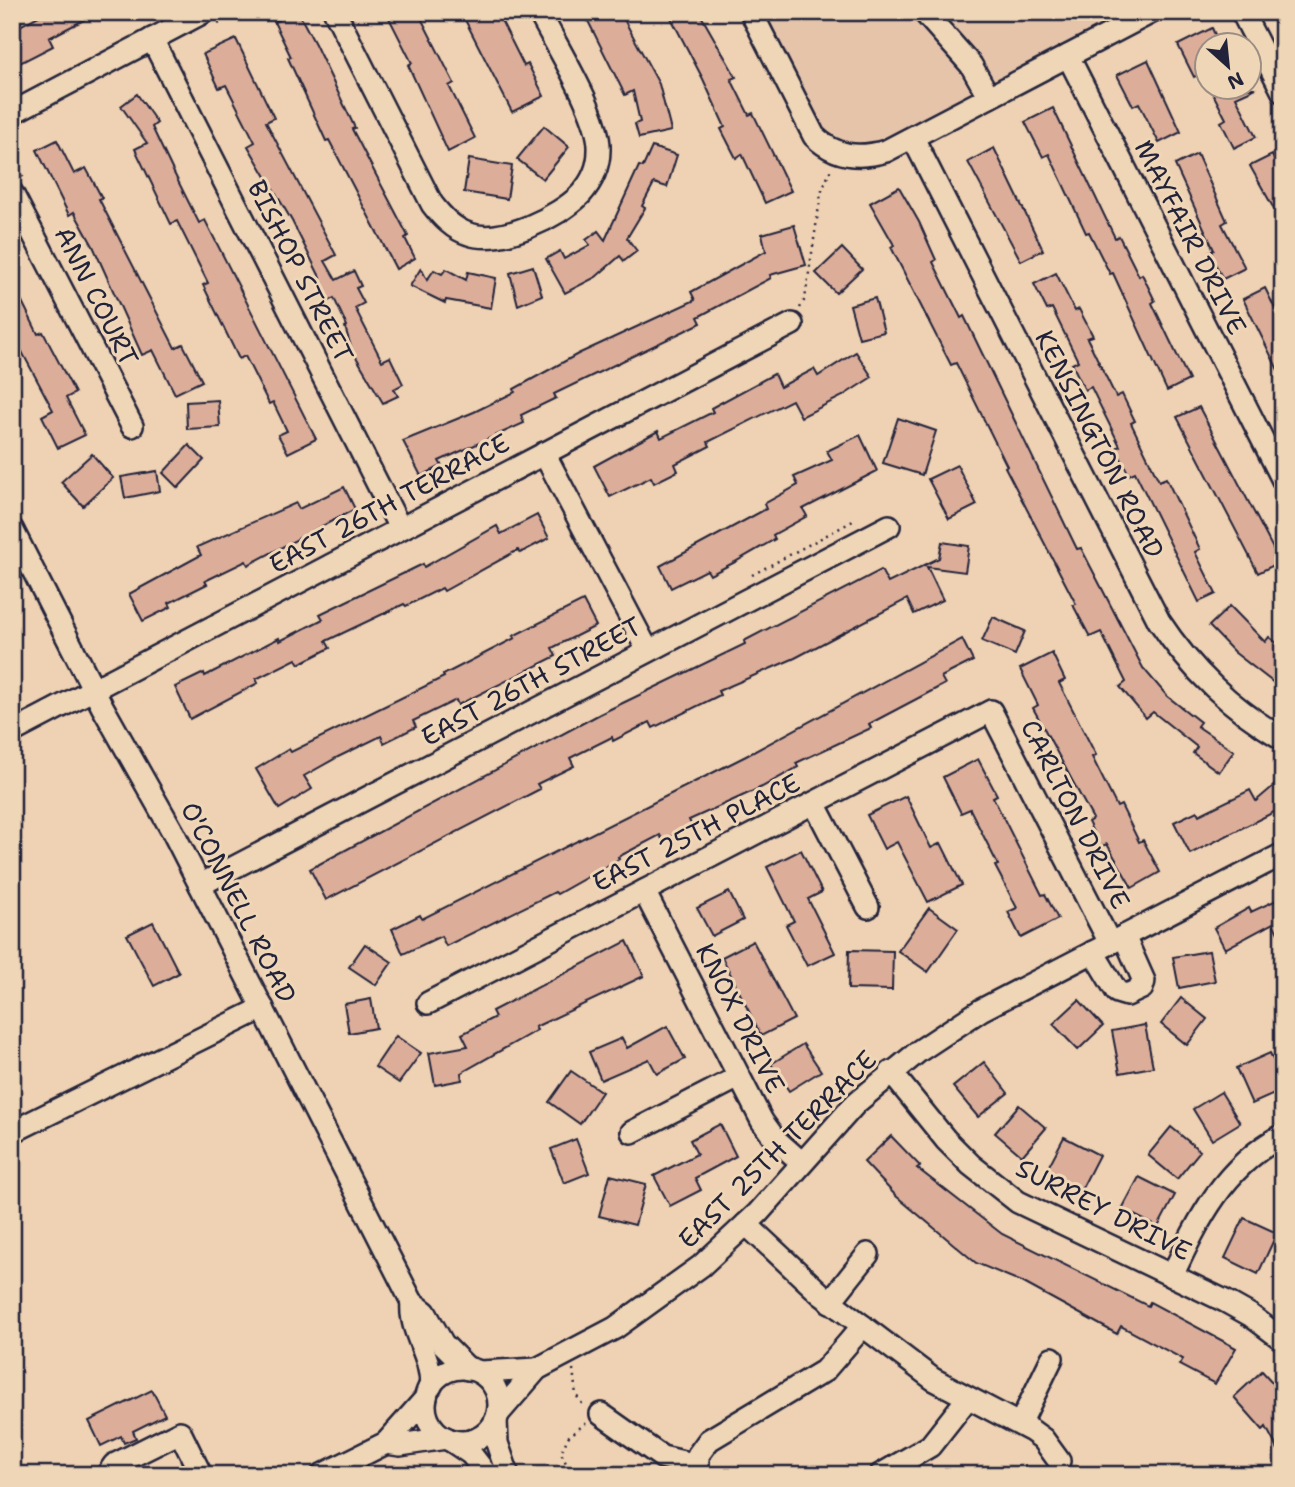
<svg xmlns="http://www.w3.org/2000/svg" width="1295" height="1487" viewBox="0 0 1295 1487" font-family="'Shantell Sans',sans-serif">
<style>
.built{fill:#e5c4aa}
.building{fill:#dcae9a;stroke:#22223b;stroke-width:2}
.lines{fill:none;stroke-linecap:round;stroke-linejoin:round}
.minor-casing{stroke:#22223b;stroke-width:26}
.path{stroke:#22223b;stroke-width:2.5;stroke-dasharray:2 5;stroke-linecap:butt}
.minor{stroke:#eed6b6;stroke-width:21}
.labels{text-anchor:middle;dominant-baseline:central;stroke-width:6;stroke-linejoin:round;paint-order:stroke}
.street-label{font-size:26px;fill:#22223b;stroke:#eed6b6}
</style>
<rect width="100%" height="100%" fill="#efd2b3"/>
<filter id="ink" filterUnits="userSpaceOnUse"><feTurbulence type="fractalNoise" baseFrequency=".0143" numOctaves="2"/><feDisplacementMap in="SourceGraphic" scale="14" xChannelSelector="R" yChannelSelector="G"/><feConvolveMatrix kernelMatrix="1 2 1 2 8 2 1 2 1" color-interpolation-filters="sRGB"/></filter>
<g filter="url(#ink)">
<polygon class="built" points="763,12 1130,12 883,141 865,146 846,144 822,127"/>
<g class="building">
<polygon points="46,12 99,12 49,38 53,46 20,63 12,47 12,30"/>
<polygon points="294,12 298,12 315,44 355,128 352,129 408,236 405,238 415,258 396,269 329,140 326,141 288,58 291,57 274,22"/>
<polygon points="395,12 418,12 454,83 449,86 475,138 448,152 408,65 412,63 388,16"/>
<polygon points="461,12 497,12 524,66 528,64 544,96 512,112"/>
<polygon points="600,12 620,12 659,84 671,131 639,138 635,124 640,122 633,91 625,95 587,19"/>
<polygon points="668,12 699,12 736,77 731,79 749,115 753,113 791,191 765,203 742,154 736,158 721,129 725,127 703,79"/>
<polygon points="1212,28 1220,46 1208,46 1208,70 1194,77 1178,45"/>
<polygon points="236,39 274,118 266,122 336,255 325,261 336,280 354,271 361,286 356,288 364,303 355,308 382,361 390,357 403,384 394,389 398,396 383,403 352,350 345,327 347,326 334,298 328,301 318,281 321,279 292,221 248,146 255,142 226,85 219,88 203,54"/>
<polygon points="1148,60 1181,132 1159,143 1139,103 1133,106 1117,75"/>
<polygon points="1210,88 1256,88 1236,97 1256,137 1234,148 1221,122 1226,119"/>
<polygon points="137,94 157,123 152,127 172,169 199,223 205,220 316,439 288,453 278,435 287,431 273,402 269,404 245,356 239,359 203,285 208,283 177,221 171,224 135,149 147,143 121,106"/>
<polygon points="1053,108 1115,238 1119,236 1139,276 1142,274 1155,301 1152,303 1189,380 1167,391 1113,273 1110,274 1089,232 1086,233 1049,154 1043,157 1025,122"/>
<polygon points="544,126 569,147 543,179 517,159"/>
<polygon points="57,140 74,174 86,168 102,198 99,199 175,348 183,344 202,381 175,394 153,350 142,355 93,246 74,212 69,215 37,150"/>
<polygon points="652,147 677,155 667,187 654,183 642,206 645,208 627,238 637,251 624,261 620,256 596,277 565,293 546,259 560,251 564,259 590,245 586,240 598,231 605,240 639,166 643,167"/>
<polygon points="994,148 1043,250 1021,261 968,162"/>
<polygon points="1197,154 1227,221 1222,224 1245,268 1223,279 1209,252 1214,250 1175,165"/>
<polygon points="1272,155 1283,178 1283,225 1250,166"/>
<polygon points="469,159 512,166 507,199 464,192"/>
<polygon points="899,187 919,222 936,260 933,262 961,318 964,316 1077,549 1081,548 1143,668 1167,696 1200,722 1197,726 1234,751 1219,772 1193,753 1197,747 1153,712 1146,718 1120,687 1126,682 1101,632 1090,637 1073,605 1076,604 1005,467 1007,466 956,363 951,365 891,247 894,245 870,203"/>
<polygon points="794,225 806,265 770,275 771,278 698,317 701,323 554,394 556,398 521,415 524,423 439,461 442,466 421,476 403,441 474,412 515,392 514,389 578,354 695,300 691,292 766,251 762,234"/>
<polygon points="842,248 862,269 836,293 816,273"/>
<polygon points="533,266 542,295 518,305 510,273"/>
<polygon points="421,268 427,280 434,270 442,274 446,269 466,280 468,272 496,278 491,308 446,300 445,303 410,286"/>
<polygon points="1056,273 1075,311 1079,309 1093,336 1087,338 1116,397 1122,394 1135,421 1131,423 1159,481 1166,478 1200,549 1195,552 1216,594 1199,602 1135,472 1129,475 1116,448 1120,446 1091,387 1085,390 1072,364 1078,361 1052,308 1047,310 1034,284"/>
<polygon points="12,281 38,334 43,332 75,393 66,398 85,435 58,448 42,416 53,410 12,333"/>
<polygon points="1265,288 1283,325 1283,380 1243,299"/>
<polygon points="875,298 884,332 859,338 850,305"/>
<polygon points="856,352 872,377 841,397 801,417 792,400 708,442 710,446 675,464 678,471 654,483 651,477 610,497 594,466 658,431 661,438 713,412 711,408 774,374 780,387 814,369 818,376"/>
<polygon points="218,400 220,427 187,429 186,402"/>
<polygon points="1199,407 1280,562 1258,573 1177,417"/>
<polygon points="898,418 936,431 922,475 883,463"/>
<polygon points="860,435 877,471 803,509 807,516 773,535 775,539 735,562 710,575 707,570 671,588 660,566 766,509 764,504 798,485 794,477 832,460 827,451"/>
<polygon points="189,445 204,460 178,488 163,473"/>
<polygon points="92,454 113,478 83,506 61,482"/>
<polygon points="957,465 977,505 949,519 928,479"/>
<polygon points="157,471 160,491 125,498 121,477"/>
<polygon points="344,487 355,509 248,565 246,561 205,581 207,584 169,603 171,607 143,621 129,594 201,555 197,547 296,503 299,509"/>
<polygon points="537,515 549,538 520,553 518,550 444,591 442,588 406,606 404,604 326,641 330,648 299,664 296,659 256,679 258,683 190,719 175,687 204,673 205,676 279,638 280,641 323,619 320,614 423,564 424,567 497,526 501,534"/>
<polygon points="942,542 969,546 965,572 927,567 943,600 914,614 907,599 795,658 718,691 720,695 653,728 650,722 613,741 612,737 570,758 574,766 537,784 540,789 326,900 310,869 600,714 745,644 744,641 881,570 888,583 939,558"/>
<polygon points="583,601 596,626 552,648 556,656 458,705 456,700 413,721 416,727 384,743 381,736 338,757 304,776 312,789 279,809 256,769 289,749 291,752 444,677 443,675 515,638 513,636"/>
<polygon points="1230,606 1265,642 1269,637 1283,648 1283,690 1234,652 1209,626"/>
<polygon points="993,617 1025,631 1015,655 982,641"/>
<polygon points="962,639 973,661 941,677 945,684 869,724 871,728 796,763 798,767 762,787 689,820 692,826 663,841 660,835 618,857 619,859 557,894 555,892 446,946 441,936 403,954 392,929 420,915 422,919 746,756"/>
<polygon points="1052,653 1065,680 1059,683 1096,755 1092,757 1117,807 1121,805 1139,842 1143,840 1160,872 1132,888 1107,844 1100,847 1088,822 1093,819 1033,708 1038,705 1020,669"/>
<polygon points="978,759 997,795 993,797 1042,895 1045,894 1058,919 1021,938 1008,912 1017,908 995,866 998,865 970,809 961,813 943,777"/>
<polygon points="1283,778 1283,809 1276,814 1274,812 1190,854 1174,822 1197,811 1199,815 1250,790 1256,801"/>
<polygon points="906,796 931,848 941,843 962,885 928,902 897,842 884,849 867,815"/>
<polygon points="801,850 822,892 808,899 835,953 807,966 786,925 794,921 767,867"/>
<polygon points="729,892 743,920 712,936 697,908"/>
<polygon points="1283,897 1283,943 1273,923 1225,949 1214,928 1249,908 1251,912"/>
<polygon points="929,908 958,929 928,972 898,951"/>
<polygon points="153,922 179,973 154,986 127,935"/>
<polygon points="627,941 644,976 535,1027 537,1030 461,1073 462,1080 435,1085 429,1053 468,1046 462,1034 495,1017 492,1011"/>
<polygon points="753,941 794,1019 761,1036 722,957"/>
<polygon points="365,944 392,962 376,985 349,967"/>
<polygon points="849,950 893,951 892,990 848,989"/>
<polygon points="1209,951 1215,981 1179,988 1173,957"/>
<polygon points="1181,998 1207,1019 1187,1045 1161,1024"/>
<polygon points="371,999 376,1028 349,1033 344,1004"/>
<polygon points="1079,1000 1103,1026 1078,1050 1053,1024"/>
<polygon points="1145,1025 1153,1067 1120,1073 1112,1031"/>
<polygon points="667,1026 685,1059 657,1074 649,1059 601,1080 589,1052 622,1038 627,1048"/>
<polygon points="396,1036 421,1053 399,1083 375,1067"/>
<polygon points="803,1044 821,1071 789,1091 771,1064"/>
<polygon points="1270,1053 1283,1081 1283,1090 1252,1104 1236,1068"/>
<polygon points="984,1062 1008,1093 978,1117 953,1087"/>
<polygon points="571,1071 602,1092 580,1124 549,1102"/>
<polygon points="1221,1092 1240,1123 1212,1140 1193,1109"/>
<polygon points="1019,1105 1046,1128 1022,1156 995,1133"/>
<polygon points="720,1124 736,1156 695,1178 701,1190 670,1206 654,1176 697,1154 690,1140"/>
<polygon points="1171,1127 1200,1151 1177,1179 1148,1155"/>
<polygon points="891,1136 920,1166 917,1168 1002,1234 1148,1306 1150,1302 1236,1348 1215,1384 1179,1365 1183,1359 1121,1326 1117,1334 1022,1282 976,1263 896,1196 864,1162"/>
<polygon points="1064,1137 1099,1155 1080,1192 1045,1173"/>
<polygon points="576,1139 589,1173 564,1183 551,1149"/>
<polygon points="610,1175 646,1184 635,1225 599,1216"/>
<polygon points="1139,1177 1175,1195 1158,1227 1122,1209"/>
<polygon points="1244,1218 1277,1233 1258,1274 1225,1258"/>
<polygon points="1262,1371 1283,1394 1283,1459 1266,1427 1263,1430 1234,1397"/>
<polygon points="152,1390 165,1415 133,1431 136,1438 124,1443 121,1436 101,1446 89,1421"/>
</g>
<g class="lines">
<defs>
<g id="minor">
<path d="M335 12 432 204C442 217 453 229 469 234 501 245 559 217 581 194 592 182 599 166 599 150 601 116 555 44 539 12"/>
<path d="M751 12 814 136C835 157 859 159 886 151L1152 12"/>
<polyline points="924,12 971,65 989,97"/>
<polyline points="1242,12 1283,92"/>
<polyline points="152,39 400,528"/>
<polyline points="1068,56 1283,480"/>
<polyline points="12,113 204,12"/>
<path d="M913 138 1159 621C1192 671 1231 708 1283 739"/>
<polyline points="12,193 132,426"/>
<polyline points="544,453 648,651"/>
<polyline points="12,529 102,706 173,832 412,1302 425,1312 443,1344 468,1369"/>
<polyline points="12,732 792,324"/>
<polyline points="814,803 868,907"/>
<polyline points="200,885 889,526"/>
<polyline points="644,891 762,1121 775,1139 801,1162"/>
<polyline points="1093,952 1117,992 1127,995 1142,988 1144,981 1124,936"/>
<polyline points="428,1003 991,711 1110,943"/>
<polyline points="891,1072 946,1140 971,1165 1018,1202 1225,1301 1250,1315 1283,1340"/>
<polyline points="12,1132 263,1008"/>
<polyline points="632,1132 739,1077"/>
<polyline points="746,1224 822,1295 933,1379 1032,1431 1043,1439 1059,1461"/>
<path d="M1172 1276C1199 1218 1224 1167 1283 1135"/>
<path d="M412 1302C409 1333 431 1352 431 1386"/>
<polyline points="830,1302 868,1254"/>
<circle cx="462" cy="1405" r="37"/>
<polyline points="480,1372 537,1369"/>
<polyline points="498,1414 537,1369 615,1328 701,1266 758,1213 856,1103 919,1051 981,1010 1283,854"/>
<polyline points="601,1414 662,1457 696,1465"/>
<polyline points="496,1420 497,1443 508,1475"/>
<polyline points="1020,1424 1052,1358"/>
<polyline points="450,1440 471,1454 487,1475"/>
<polyline points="386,1443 400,1445 446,1438"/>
<polyline points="107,1475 114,1465 180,1432 201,1475"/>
<polyline points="322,1475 386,1443 426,1398"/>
<polyline points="698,1475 698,1455 709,1440 824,1371 863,1326"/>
<polyline points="880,1475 930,1446 967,1399"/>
</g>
</defs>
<use href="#minor" class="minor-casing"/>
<g class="path">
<polyline points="218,24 241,12"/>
<polyline points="12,157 25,180"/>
<polyline points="800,308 805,299 821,193 831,169"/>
<polyline points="752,575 853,521 857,522"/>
<polyline points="573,1369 576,1395 585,1408"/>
<polyline points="572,1475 561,1453 568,1437 586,1423"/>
</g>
<use href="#minor" class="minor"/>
</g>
</g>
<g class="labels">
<g class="street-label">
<text transform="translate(1191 237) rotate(63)">MAYFAIR DRIVE</text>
<text transform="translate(301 271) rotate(63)">BISHOP STREET</text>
<text transform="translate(97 296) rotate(63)">ANN COURT</text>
<text transform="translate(1100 444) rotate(63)">KENSINGTON ROAD</text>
<text transform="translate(389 503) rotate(-28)">EAST 26TH TERRACE</text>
<text transform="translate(531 681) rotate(-28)">EAST 26TH STREET</text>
<text transform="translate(1076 814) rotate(63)">CARLTON DRIVE</text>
<text transform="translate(696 832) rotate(-27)">EAST 25TH PLACE</text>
<text transform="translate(239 902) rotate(63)">O'CONNELL ROAD</text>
<text transform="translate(741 1018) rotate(63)">KNOX DRIVE</text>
<text transform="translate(777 1149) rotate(-45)">EAST 25TH TERRACE</text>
<text transform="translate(1104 1209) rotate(27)">SURREY DRIVE</text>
</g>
</g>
<rect width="1295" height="1487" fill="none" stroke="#eed6b6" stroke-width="42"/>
<rect x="21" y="21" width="1253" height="1445" fill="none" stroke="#22223b" stroke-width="2.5" filter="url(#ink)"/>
<g transform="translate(1228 66) rotate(153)"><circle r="33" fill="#eed6b6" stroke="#9c8e85" stroke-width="2"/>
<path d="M0-5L12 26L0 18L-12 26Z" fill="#22223b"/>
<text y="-10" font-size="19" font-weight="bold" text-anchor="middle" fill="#22223b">N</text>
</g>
</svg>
